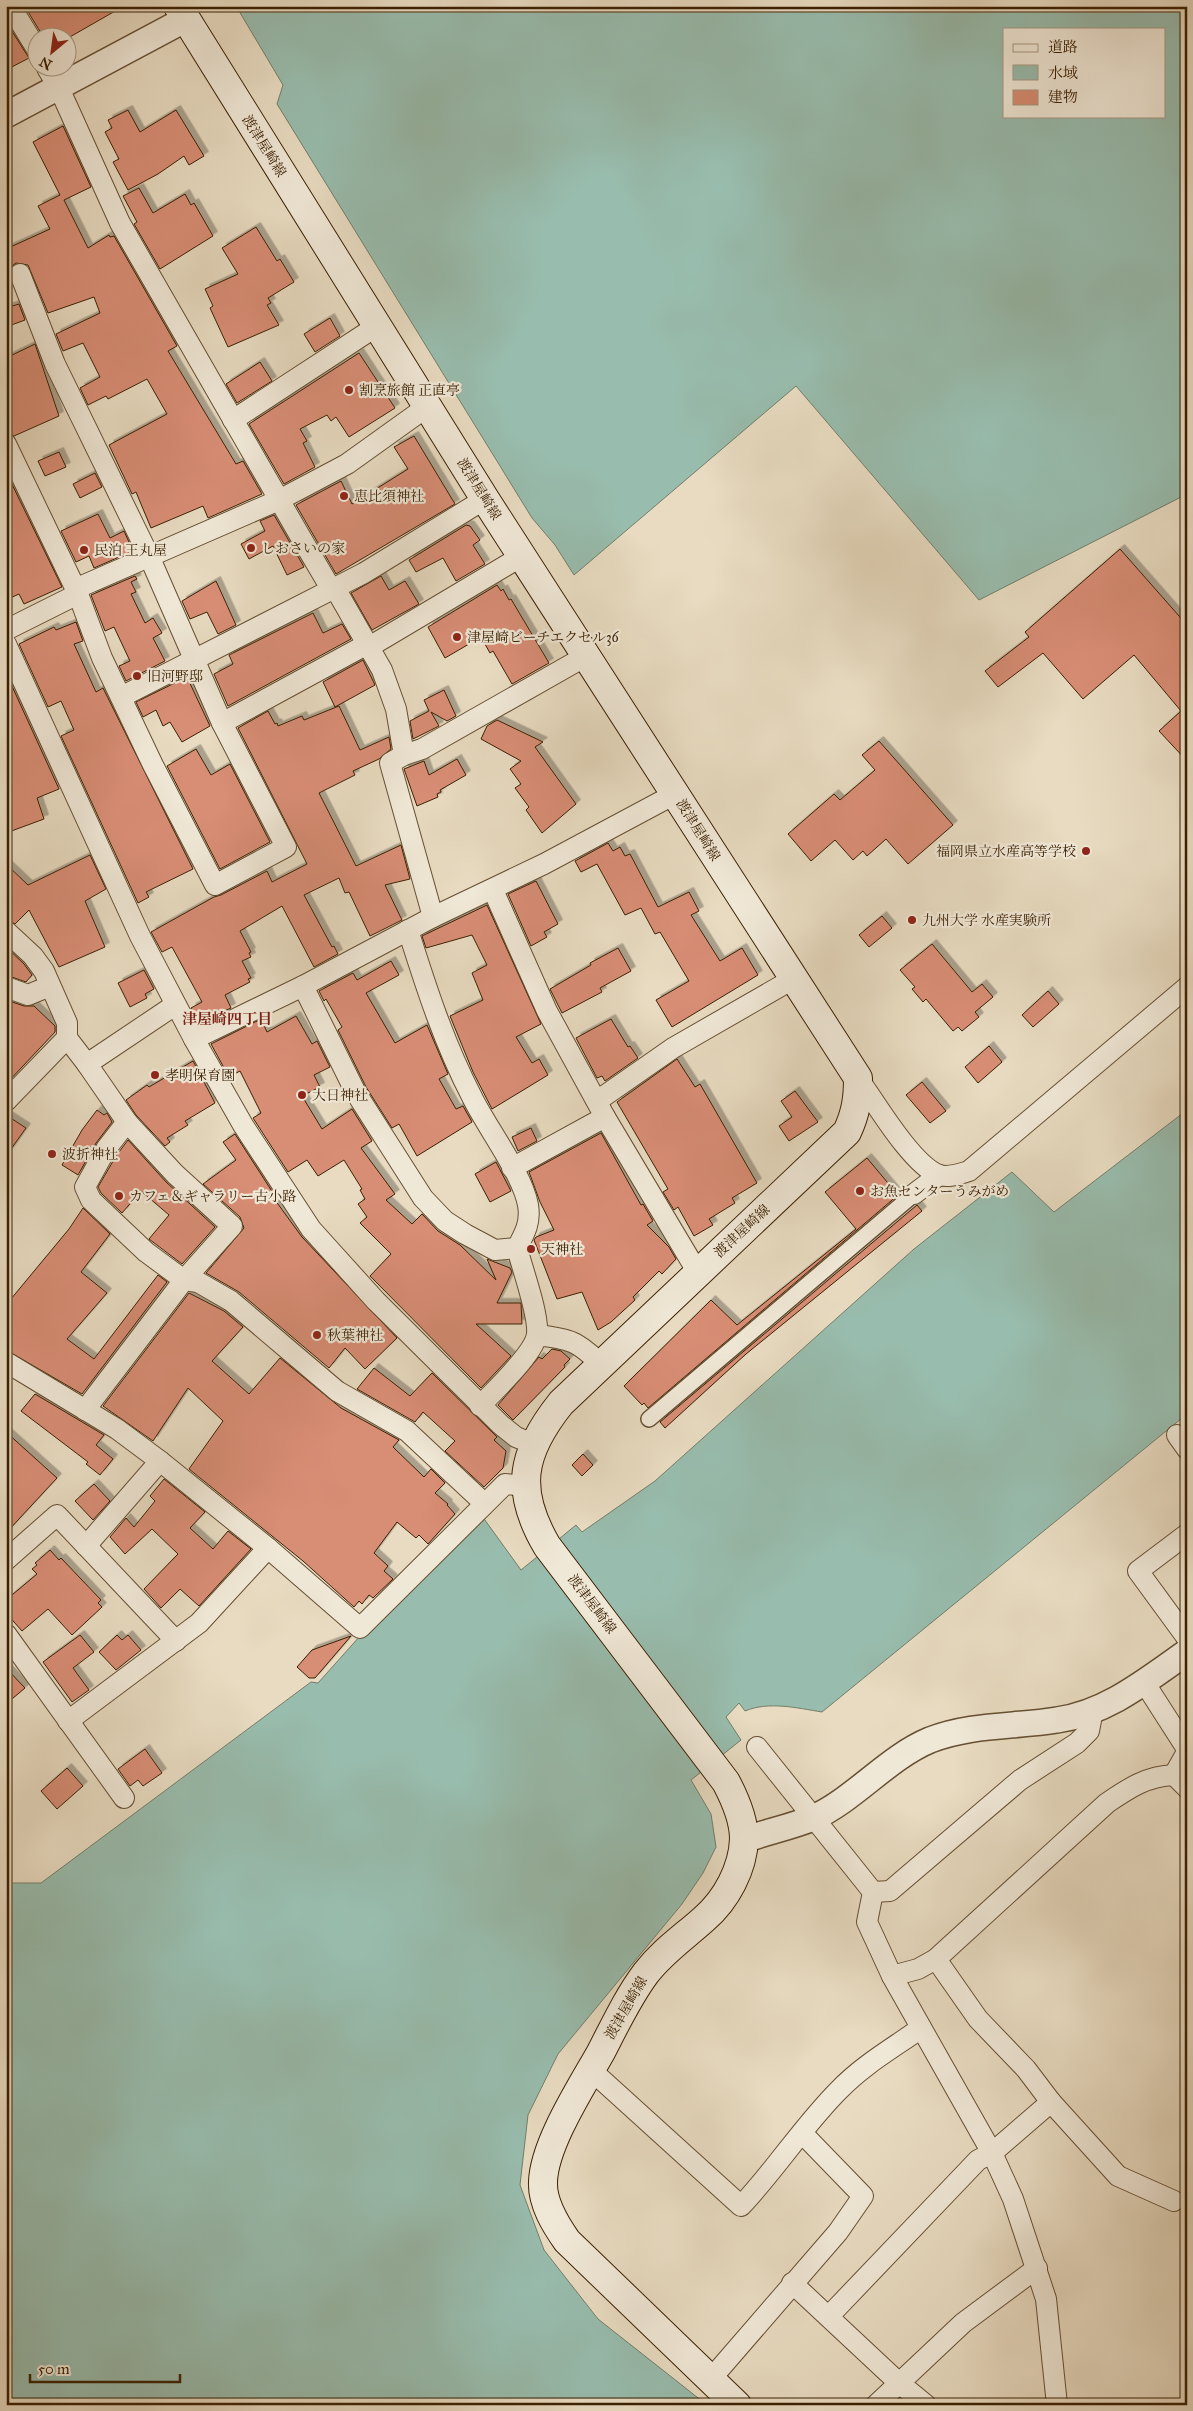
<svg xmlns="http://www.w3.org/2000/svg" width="1193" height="2411" viewBox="0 0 1193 2411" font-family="'IM FELL Great Primer','Noto Serif JP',serif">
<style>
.water{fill:#98bcad;stroke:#737e69;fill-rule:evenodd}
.building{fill:#d88d74;stroke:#3b2002;filter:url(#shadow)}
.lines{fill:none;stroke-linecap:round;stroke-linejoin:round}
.pedestrian-casing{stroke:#664f32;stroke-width:18}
.minor-casing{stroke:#664f32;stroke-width:22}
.tertiary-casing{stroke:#664f32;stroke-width:28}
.secondary-casing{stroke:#3b2002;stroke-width:30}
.pedestrian{stroke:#f0e8d7;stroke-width:15}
.minor{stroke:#f0e8d7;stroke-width:20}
.tertiary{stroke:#f0e8d7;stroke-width:25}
.secondary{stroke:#f0e8d7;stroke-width:28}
.poi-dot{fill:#8f2418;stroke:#f0e8d7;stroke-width:2}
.labels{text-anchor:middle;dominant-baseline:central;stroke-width:4.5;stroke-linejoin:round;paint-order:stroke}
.street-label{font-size:14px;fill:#3b2002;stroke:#f0e8d7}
.poi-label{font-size:14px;fill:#3b2002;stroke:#f0e8d7;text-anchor:start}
.neighbourhood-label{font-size:15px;font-weight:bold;fill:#7a1f14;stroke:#f0e8d7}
</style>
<defs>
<filter id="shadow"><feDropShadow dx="4.5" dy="-4.5" stdDeviation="0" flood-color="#0004"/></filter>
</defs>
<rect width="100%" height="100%" fill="#e8dbc1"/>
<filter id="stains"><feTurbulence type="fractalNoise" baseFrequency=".004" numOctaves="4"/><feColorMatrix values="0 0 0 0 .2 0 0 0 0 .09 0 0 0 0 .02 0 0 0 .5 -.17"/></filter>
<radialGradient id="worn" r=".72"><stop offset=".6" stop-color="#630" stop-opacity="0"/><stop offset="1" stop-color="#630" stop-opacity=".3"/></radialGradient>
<g class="water">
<path d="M236 6H1187V494L979 600 796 386 574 575 555 545 532 518 277 104 283 85ZM1004 29H1164V116H1004Z"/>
<path d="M1187 1110V1414L822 1712C797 1708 769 1701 745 1711L739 1703 726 1717 741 1740 691 1780 711 1814 716 1847 703 1873 682 1904 558 2054 528 2115 520 2185 544 2250 598 2319 707 2405H6V1883H41L311 1682 318 1683 360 1636 482 1516 521 1570 576 1525 582 1532 655 1481 914 1249 1012 1172 1054 1212Z"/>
</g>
<g class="building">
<polygon points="33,6 124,6 68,38 44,38 27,10"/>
<polygon points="6,22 29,58 6,70"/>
<polygon points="128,110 140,132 176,110 204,156 189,165 184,156 158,174 128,190 113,162 119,159 105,132 112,128 108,120"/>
<polygon points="63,126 91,187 64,200 88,248 109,235 110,237 114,236 177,346 168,351 236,464 243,461 262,494 208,518 203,506 151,528 136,492 132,494 109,445 167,414 147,379 108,399 106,396 88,405 80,388 100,377 83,343 63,351 56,334 100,313 94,297 48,313 28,265 16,263 6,270 6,249 50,229 38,206 60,195 33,142"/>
<polygon points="139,188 153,213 185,194 191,205 194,203 213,236 160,269 134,224 137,222 123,196"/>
<polygon points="256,227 277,261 280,259 294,282 268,298 271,303 267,305 279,325 228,347 210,308 213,306 205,289 238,274 222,248"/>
<polygon points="19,304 25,320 6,327 6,308"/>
<polygon points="330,318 340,336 315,352 304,334"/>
<polygon points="35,344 59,416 14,436 6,432 6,358"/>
<polygon points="359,353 395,408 349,437 336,417 331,421 327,415 300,429 307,441 303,443 315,467 284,484 249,424"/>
<polygon points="260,362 272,381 237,403 226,384"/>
<polygon points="414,436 455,504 336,574 296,505 341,481 352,504 408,469 394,447"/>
<polygon points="59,452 66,467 45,476 38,461"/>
<polygon points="6,472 62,587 24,604 19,594 6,600"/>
<polygon points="95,473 102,487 80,498 73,484"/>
<polygon points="98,514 110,538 124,531 133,551 94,568 89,556 76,562 61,531"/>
<polygon points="274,515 304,567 287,575 273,546 249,559 241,544 265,531 260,521"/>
<polygon points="466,525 470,526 480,540 473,545 485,564 456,581 443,558 416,572 409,560"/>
<polygon points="1120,549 1187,625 1187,761 1159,731 1181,711 1134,655 1083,699 1043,653 998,687 985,671 1029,637 1025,632"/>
<polygon points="135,576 137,579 131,582 136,592 131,594 145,623 153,618 162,633 153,638 165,661 126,681 119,666 130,661 114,627 105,631 91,595"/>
<polygon points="381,576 389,590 405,581 419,604 372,630 351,593"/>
<polygon points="216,581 236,625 218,634 207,612 190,619 182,601"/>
<polygon points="497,585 501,591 503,589 509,600 511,599 549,663 512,684 493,651 490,653 481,637 445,658 428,627"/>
<polygon points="313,613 323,633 342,624 351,639 228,706 214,674 233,664 229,655"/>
<polygon points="76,622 83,641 74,644 96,692 103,688 193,869 146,892 149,897 138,903 61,736 74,730 61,701 48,707 19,644 54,627 56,630"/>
<polygon points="363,660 375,685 335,707 323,682"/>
<polygon points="6,673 59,789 37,798 44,819 6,833"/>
<polygon points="187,677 210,726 182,742 170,722 163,726 156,710 143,717 136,702"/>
<polygon points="444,690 456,716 447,721 431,712 439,726 413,739 410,721 429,711 424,700"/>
<polygon points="339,706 360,750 389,737 391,749 379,759 353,771 355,775 319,793 356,866 401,845 410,879 385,885 402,920 370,936 349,892 345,893 339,878 304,895 332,947 334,946 338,954 314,967 282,906 240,931 251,952 249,953 251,957 242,961 251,978 248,979 250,982 225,995 231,1008 199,1023 191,1008 202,1002 172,947 162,952 151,932 214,897 221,895 267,871 272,882 307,864 238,728 268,711 275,724 277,723 278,726 302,716 304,720"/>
<polygon points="497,720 543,742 535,747 576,804 542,833 526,810 529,807 515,788 521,784 510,769 521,761 481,739 487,726"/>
<polygon points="879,741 953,825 908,864 886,839 867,856 863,851 853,860 835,840 811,861 788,834 834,794 840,800 875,770 862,755"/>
<polygon points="196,749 211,775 230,764 270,842 220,869 167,766"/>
<polygon points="457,759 466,775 440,790 441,792 437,794 438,797 417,806 404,769 424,761 429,775"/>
<polygon points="608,843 613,851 620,847 625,856 630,854 658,907 689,892 699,911 691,915 720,961 742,948 758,975 672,1027 656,1000 689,981 660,932 655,934 641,908 625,915 597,864 581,872 575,861"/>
<polygon points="90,855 106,889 85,901 105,947 59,967 29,910 15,924 6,919 6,864 28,885"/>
<polygon points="536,881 558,924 544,932 547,937 531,946 508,894"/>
<polygon points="487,905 541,1024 516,1037 532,1063 539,1059 548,1075 492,1109 473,1072 450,1016 483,1000 472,973 487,965 472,935 426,948 422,936"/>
<polygon points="882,916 892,928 869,947 859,935"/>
<polygon points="932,944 972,992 982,984 993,997 975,1012 979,1017 962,1031 958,1027 953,1031 926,999 923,1002 912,989 915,987 900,970"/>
<polygon points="6,947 24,964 32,975 26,982 6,975"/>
<polygon points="618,948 631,971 600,988 602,992 562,1013 550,989 591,965 590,963"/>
<polygon points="391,961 399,975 366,993 395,1043 427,1025 448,1074 439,1079 456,1109 463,1106 472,1122 417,1156 399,1124 392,1128 366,1087 338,1030 342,1027 326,999 324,1001 319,991 353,973 357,980"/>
<polygon points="144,970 154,989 145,994 147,998 130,1007 118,983"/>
<polygon points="1048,991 1059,1004 1033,1027 1022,1015"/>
<polygon points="6,1000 24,1006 34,1006 55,1026 55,1032 6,1084"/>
<polygon points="296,1016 312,1044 317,1041 330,1067 314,1075 320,1087 302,1096 322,1129 352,1109 372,1141 361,1148 395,1194 386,1200 412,1224 422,1214 438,1231 460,1245 496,1280 487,1259 510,1268 512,1272 497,1303 521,1303 522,1324 476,1324 511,1356 481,1388 370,1276 391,1254 360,1223 367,1217 358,1204 365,1199 360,1190 362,1189 344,1160 318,1176 307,1160 288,1172 253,1118 261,1113 240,1071 229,1077 211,1044 261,1019 267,1032"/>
<polygon points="611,1019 628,1047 630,1046 638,1058 605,1081 602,1076 597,1078 576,1038"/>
<polygon points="989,1046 1002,1062 978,1083 965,1067"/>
<polygon points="677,1059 695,1087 700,1084 757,1183 732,1198 735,1203 709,1219 713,1225 694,1236 678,1207 674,1210 663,1192 668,1189 617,1102"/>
<polygon points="193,1061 215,1103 185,1121 188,1125 167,1138 170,1142 165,1146 136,1115 126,1100 147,1085 149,1087"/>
<polygon points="922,1082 946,1111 930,1123 906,1095"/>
<polygon points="795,1091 818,1122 789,1141 779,1126 792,1117 781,1101"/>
<polygon points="97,1110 104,1115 107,1113 112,1122 96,1143 78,1175 62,1165 82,1130"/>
<polygon points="6,1115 26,1128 6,1156"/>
<polygon points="531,1128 537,1141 518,1151 512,1137"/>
<polygon points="601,1133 641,1205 643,1204 653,1221 647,1225 669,1247 676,1259 662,1274 659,1271 633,1297 635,1300 611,1322 598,1330 582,1292 557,1299 534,1240 536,1237 554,1230 540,1202 529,1172"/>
<polygon points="235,1134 277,1199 275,1200 302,1237 397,1338 365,1369 345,1348 329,1368 239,1292 206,1273 244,1228 240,1217 203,1184 236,1160 223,1142"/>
<polygon points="128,1140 166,1182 215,1227 182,1264 149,1239 169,1215 141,1191 122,1213 101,1193 98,1187 116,1156"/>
<polygon points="867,1158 898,1195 648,1408 644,1403 642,1405 624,1386 711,1300 737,1325 856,1229 825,1192"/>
<polygon points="496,1162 511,1191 490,1202 475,1174"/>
<polygon points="917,1205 922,1211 746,1354 665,1428 660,1422"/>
<polygon points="83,1208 110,1234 81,1272 107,1293 67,1339 94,1359 158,1275 167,1282 82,1394 6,1350 6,1305 69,1229"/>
<polygon points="189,1293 224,1311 243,1327 212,1361 249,1394 280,1358 341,1408 399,1440 393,1447 424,1477 431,1469 445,1483 435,1493 448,1504 447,1505 455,1514 428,1544 419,1535 416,1538 397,1522 374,1553 388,1566 384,1571 393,1579 373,1598 369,1595 362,1604 359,1601 354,1607 303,1561 189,1469 223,1421 188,1388 153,1441 103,1406"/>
<polygon points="552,1349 561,1351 570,1359 564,1365 565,1367 513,1420 498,1405 539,1357 542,1359"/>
<polygon points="374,1368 410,1396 432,1373 497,1437 494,1440 506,1451 503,1468 484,1487 445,1451 455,1441 423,1412 415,1422 357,1389"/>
<polygon points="35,1394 104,1435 96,1445 113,1459 100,1475 86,1464 88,1462 21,1411"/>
<polygon points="6,1432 57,1478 6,1533"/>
<polygon points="583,1454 593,1465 582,1476 572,1465"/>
<polygon points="164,1479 205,1512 190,1528 213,1549 228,1531 251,1549 199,1606 180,1589 161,1608 144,1589 178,1554 152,1529 125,1554 110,1537 126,1518 134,1527 155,1501 150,1496"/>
<polygon points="94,1484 110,1501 93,1520 75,1501"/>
<polygon points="50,1550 59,1560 61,1558 101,1600 98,1603 102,1607 72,1635 48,1609 22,1631 6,1613 6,1600 37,1574 32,1569 37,1565 35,1563"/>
<polygon points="80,1635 94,1652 73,1668 89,1690 72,1702 43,1662"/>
<polygon points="117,1635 122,1640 128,1635 141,1650 116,1670 99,1652"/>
<polygon points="351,1636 315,1678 309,1678 297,1667 312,1650"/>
<polygon points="6,1668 25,1688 6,1704"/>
<polygon points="145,1749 162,1773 143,1786 138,1780 130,1786 118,1769"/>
<polygon points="67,1768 83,1786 57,1809 41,1791"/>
</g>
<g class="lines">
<defs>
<polyline id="pedestrian" points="649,1419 914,1194"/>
<g id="minor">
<polyline points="11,7 38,51"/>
<polyline points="47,68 59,88 120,223 300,536 327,582 339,595 382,670 396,709 404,755"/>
<polyline points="233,420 377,326"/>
<polyline points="6,444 78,594 102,658 153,765 215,885 286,847 222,723 149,556 55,364 20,274"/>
<polyline points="75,589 279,500 347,464 428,406"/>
<polyline points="6,630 78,594"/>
<polyline points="6,644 140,936 194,1039 243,1125 311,1229 376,1301 501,1425 516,1437 533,1444"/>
<polyline points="121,697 364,573 485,499"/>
<polyline points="222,723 360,648 369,647 522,556"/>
<polyline points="493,890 547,1011 605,1117 698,1273"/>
<polyline points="433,917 390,763 404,755 422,749 586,656"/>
<path d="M408 930C426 987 444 1043 472 1097 487 1128 522 1173 528 1205 531 1222 525 1233 517 1248 522 1268 539 1314 537 1334 535 1353 494 1391 480 1406"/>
<polyline points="6,931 33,956 44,971 67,1023 67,1038 87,1064 127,1122 175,1174 232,1226 184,1280 85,1410"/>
<polyline points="303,986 356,1093 423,1198 445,1221 465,1234 495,1250 517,1248"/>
<polyline points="6,987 28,995 50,986"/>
<polyline points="194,1039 303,986 433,917 544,864 675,794"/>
<polyline points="87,1064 175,1005"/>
<path d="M858 1078C875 1102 912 1165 939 1175 949 1178 959 1174 969 1171L1187 987"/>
<polyline points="6,1101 67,1038"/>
<polyline points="597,1101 673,1048 793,979"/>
<polyline points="127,1122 106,1149 85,1187 91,1200 146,1252 184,1280 198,1282 231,1301 337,1391 407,1431 484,1503"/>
<polyline points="512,1168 605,1117"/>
<polyline points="914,1194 939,1175"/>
<path d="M537 1335C571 1339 577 1341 602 1365"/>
<polyline points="6,1362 117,1429 160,1461 268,1548 360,1628 505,1484 526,1486"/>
<polyline points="1177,1435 1187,1449"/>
<polyline points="1187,1534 1138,1571 1187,1638"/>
<polyline points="86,1546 160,1461"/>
<polyline points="6,1560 57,1515 176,1641"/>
<polyline points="6,1634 124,1798"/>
<polyline points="1144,1682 1187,1749"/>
<polyline points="68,1721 199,1623 268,1548"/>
<polyline points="757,1747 873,1892 867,1922 892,1976 992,2153 1013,2199 1046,2299 1057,2405"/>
<polyline points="1187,1752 1174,1775 1187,1788"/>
<polyline points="873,1892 890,1891 1020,1780 1077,1743 1089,1731 1093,1710"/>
<polyline points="936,1959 978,2019 1026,2069 1051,2102 1118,2176 1174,2201"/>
<path d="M892 1976 918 1969 936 1959 1107 1803C1129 1788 1147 1776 1174 1775"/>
<path d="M591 2070 741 2206C776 2169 803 2126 839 2090 863 2065 893 2048 921 2028"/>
<polyline points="792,2283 898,2382 926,2405"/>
<polyline points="829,2316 978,2160 992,2153 1051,2102"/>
<polyline points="710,2380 838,2232 863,2196 802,2133"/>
<polyline points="876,2405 963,2323 1037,2268"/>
</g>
<g id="tertiary">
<polyline points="6,115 186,19"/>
<path d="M744 1840C766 1832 791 1827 813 1818 855 1799 887 1758 930 1740 971 1724 1014 1727 1057 1720 1107 1713 1147 1680 1187 1652"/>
</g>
<path id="secondary" d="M178 6 485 499 858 1078C858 1098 856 1113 847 1132L561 1403C521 1453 514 1490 547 1546L726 1782C735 1799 744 1819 744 1839 743 1869 726 1900 704 1919 684 1937 663 1951 646 1973 628 1997 615 2025 601 2052 582 2086 544 2144 543 2182 542 2203 555 2224 567 2241L737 2405"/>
</defs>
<use href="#pedestrian" class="pedestrian-casing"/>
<use href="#minor" class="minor-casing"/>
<use href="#tertiary" class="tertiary-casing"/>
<use href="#secondary" class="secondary-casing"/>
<use href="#pedestrian" class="pedestrian"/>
<use href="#minor" class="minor"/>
<use href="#tertiary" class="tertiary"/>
<use href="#secondary" class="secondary"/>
</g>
<g class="poi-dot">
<circle cx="349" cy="390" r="5"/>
<circle cx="344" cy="496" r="5"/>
<circle cx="251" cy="548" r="5"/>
<circle cx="84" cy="550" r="5"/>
<circle cx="457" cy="637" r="5"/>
<circle cx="137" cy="676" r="5"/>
<circle cx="1086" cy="851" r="5"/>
<circle cx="912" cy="920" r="5"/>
<circle cx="155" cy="1075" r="5"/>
<circle cx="302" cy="1095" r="5"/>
<circle cx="52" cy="1154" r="5"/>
<circle cx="860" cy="1191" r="5"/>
<circle cx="119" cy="1196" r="5"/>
<circle cx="531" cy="1249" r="5"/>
<circle cx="317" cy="1335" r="5"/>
</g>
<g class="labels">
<g class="street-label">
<text transform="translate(264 146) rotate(58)">渡津屋崎線</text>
<text transform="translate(479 489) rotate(58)">渡津屋崎線</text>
<text transform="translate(698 830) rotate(58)">渡津屋崎線</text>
<text transform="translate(742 1231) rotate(-43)">渡津屋崎線</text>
<text transform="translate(592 1604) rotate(53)">渡津屋崎線</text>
<text transform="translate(626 2008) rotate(-60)">渡津屋崎線</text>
</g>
<g class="poi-label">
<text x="359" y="390">割烹旅館 正直亭</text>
<text x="354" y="496">恵比須神社</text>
<text x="261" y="548">しおさいの家</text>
<text x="94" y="550">民泊 王丸屋</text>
<text x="467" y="637">津屋崎ビーチエクセル36</text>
<text x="147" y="676">旧河野邸</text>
<text x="1076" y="851" text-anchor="end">福岡県立水産高等学校</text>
<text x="922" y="920">九州大学 水産実験所</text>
<text x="165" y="1075">孝明保育園</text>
<text x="312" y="1095">大日神社</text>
<text x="62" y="1154">波折神社</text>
<text x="870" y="1191">お魚センターうみがめ</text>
<text x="129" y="1196">カフェ＆ギャラリー古小路</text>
<text x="541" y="1249">天神社</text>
<text x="327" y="1335">秋葉神社</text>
</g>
<g class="neighbourhood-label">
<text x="227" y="1019">津屋崎四丁目</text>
</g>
</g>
<rect width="1193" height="2411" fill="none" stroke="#e8dbc1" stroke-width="25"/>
<rect x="8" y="8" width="1178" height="2396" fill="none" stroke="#3b2002" stroke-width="2.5"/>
<rect x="12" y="12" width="1168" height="2386" fill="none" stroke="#3b2002"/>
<rect x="1003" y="28" width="162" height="90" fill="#f0e8d7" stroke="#a89882"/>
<rect x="1013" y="44" width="25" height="8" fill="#f0e8d7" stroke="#a89882"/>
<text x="1048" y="52" font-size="15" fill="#3b2002">道路</text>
<rect x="1013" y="65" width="25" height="15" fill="#98bcad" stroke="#a89882"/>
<text x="1048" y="78" font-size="15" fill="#3b2002">水域</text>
<rect x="1013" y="90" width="25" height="15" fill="#d88d74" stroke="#a89882"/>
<text x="1048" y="102" font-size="15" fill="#3b2002">建物</text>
<g transform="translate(52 52) rotate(209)"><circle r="24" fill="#f0e8d7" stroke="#a89882"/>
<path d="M0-4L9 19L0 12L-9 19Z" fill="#8f2418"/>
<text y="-8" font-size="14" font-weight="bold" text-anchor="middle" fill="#3b2002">N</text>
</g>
<path d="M30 2374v8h150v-8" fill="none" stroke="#3b2002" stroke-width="2.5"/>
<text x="38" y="2374" font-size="15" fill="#3b2002" stroke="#f0e8d7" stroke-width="4" paint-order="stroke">50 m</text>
<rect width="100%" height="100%" filter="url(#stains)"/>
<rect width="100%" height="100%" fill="url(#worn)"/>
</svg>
